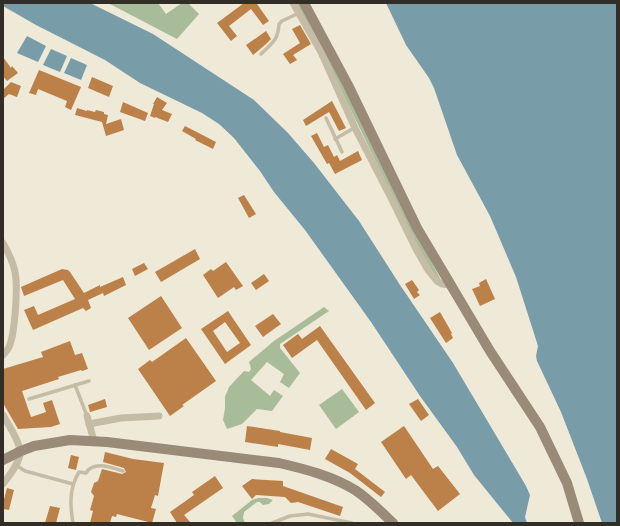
<svg xmlns="http://www.w3.org/2000/svg" width="620" height="526" viewBox="0 0 620 526" font-family="Jost,sans-serif">
<style>
.green{fill:#a8bc9a}
.water{fill:#799ca9}
.building{fill:#bc8148;fill-rule:evenodd}
.lines{fill:none;stroke-linecap:round;stroke-linejoin:round}
.lane{stroke:#c5bca5;stroke-width:3.5}
.street{stroke:#c5bca5;stroke-width:7}
.secondary{stroke:#998b77;stroke-width:10}
</style>
<rect width="100%" height="100%" fill="#efe9d8"/>
<g class="green">
<polygon points="108,3 158,3 166,14 182,3 188,3 199,14 177,39"/>
<polygon points="295,3 299,3 342,82 405,213 441,280 439,280 424,260 326,59"/>
<polygon points="324,307 329,311 280,344 280,348 300,373 289,388 280,382 284,374 267,362 251,380 270,396 274,390 283,396 272,411 257,409 242,424 227,429 223,420 225,408 225,397 229,387 244,371 249,372 251,369 249,362 274,341"/>
<polygon points="342,389 359,412 336,429 319,405"/>
<polygon points="258,498 267,498 273,500 269,504 263,505 260,502 257,502 244,512 243,518 245,523 237,523 232,516 252,500"/>
</g>
<g class="water">
<polygon points="3,3 90,3 153,34 254,100 288,133 314,163 359,221 400,285 453,363 526,486 530,495 525,517 527,523 513,523 474,475 457,447 420,396 371,322 305,230 274,192 260,171 234,138 219,124 202,113 140,83 105,60 36,25 3,6"/>
<polygon points="386,3 617,3 617,523 602,523 587,479 561,412 537,361 536,356 538,346 516,277 490,216 457,155 434,88 429,78 406,45"/>
<polygon points="27,36 46,46 38,62 17,53"/>
<polygon points="51,49 67,56 60,72 43,65"/>
<polygon points="71,58 87,65 81,80 64,73"/>
</g>
<g class="building">
<polygon points="244,3 258,3 257,4 269,21 263,25 251,9 229,26 237,36 231,41 217,23"/>
<polygon points="300,25 311,44 293,55 297,60 290,64 283,54 300,43 292,29"/>
<polygon points="266,31 271,39 266,44 253,55 246,45"/>
<polygon points="3,57 11,68 12,66 18,73 7,81 3,76"/>
<polygon points="39,70 81,87 71,110 65,107 67,101 38,89 36,95 29,93"/>
<polygon points="92,77 113,86 109,97 88,88"/>
<polygon points="11,82 21,86 17,97 9,94 3,99 3,90"/>
<polygon points="157,97 167,103 162,110 172,114 168,122 155,117 155,118 150,116 154,104 153,104"/>
<polygon points="332,101 346,128 339,131 329,112 306,126 303,120"/>
<polygon points="123,102 148,113 145,121 120,112"/>
<polygon points="77,108 87,111 87,110 95,112 96,110 104,112 104,114 108,115 106,124 121,119 124,130 106,136 102,122 75,115"/>
<polygon points="185,126 216,142 213,149 195,140 196,139 182,131"/>
<polygon points="317,133 324,147 328,145 334,157 337,155 340,161 358,151 362,160 335,174 329,163 327,164 311,136"/>
<polygon points="244,195 256,214 249,218 238,198"/>
<polygon points="195,249 200,259 161,282 155,272"/>
<polygon points="226,262 243,286 236,290 234,287 218,298 203,275 211,269 213,271"/>
<polygon points="144,263 148,269 135,276 132,269"/>
<polygon points="62,269 68,270 70,272 84,293 100,285 100,287 123,277 126,285 104,296 103,293 88,300 91,308 86,311 83,308 33,330 24,310 34,306 38,315 75,299 63,280 24,296 21,287"/>
<polygon points="264,274 269,281 256,290 251,283"/>
<polygon points="486,279 495,299 480,306 472,289 480,286 479,283"/>
<polygon points="412,280 419,290 417,292 420,295 414,299 405,284"/>
<polygon points="161,296 182,328 149,350 128,318"/>
<path d="M228 311 251 345 225 364 201 329ZM225 322 240 343 227 352 213 331Z"/>
<polygon points="440,312 452,333 451,334 453,338 446,343 430,318"/>
<polygon points="273,314 281,324 263,337 255,326"/>
<polygon points="320,326 375,403 366,410 317,340 292,358 283,345 298,334 302,339"/>
<polygon points="186,338 216,381 182,405 184,406 170,416 138,369 150,360 152,362"/>
<polygon points="70,341 75,355 82,353 88,369 82,371 81,370 58,377 59,379 22,391 31,417 46,412 43,403 52,400 60,424 51,427 18,429 3,403 3,369 43,357 41,352"/>
<polygon points="105,399 107,407 90,412 88,405"/>
<polygon points="418,399 429,415 421,421 409,404"/>
<polygon points="247,426 280,431 280,432 312,438 310,450 278,444 278,447 245,442"/>
<polygon points="404,426 433,469 438,466 460,494 438,511 411,475 406,479 381,442"/>
<polygon points="331,449 358,464 355,469 385,492 381,497 350,473 325,459"/>
<polygon points="105,452 133,459 164,463 158,496 155,495 151,508 156,509 152,523 117,514 116,517 112,516 110,523 90,523 93,511 90,510 94,496 91,492 94,483 98,481 102,469 122,474 126,472 124,468 103,462"/>
<polygon points="71,455 79,457 76,470 68,468"/>
<polygon points="215,476 223,488 184,515 191,523 177,523 170,512 194,495 192,492"/>
<polygon points="252,479 283,481 283,486 343,507 340,516 298,502 291,503 285,497 256,495 252,499 242,486"/>
<polygon points="7,488 14,490 9,510 3,509 3,503"/>
<polygon points="50,506 60,508 56,523 45,523"/>
</g>
<g class="lines">
<g class="lane">
<path d="M261 54C272 43 278 41 279 24L282 21 299 13"/>
<polyline points="326,118 342,152"/>
<polyline points="335,139 354,128"/>
<polyline points="75,385 87,416"/>
<polyline points="29,399 89,381"/>
<polyline points="16,465 25,471 73,484"/>
<path d="M73 523C70 506 69 488 79 472L86 473C94 460 112 468 123 471"/>
<polyline points="272,523 290,516 308,514 352,523"/>
</g>
<g class="street">
<polyline points="293,3 321,52 355,128 391,198 416,249 428,270 437,281 442,284 450,285"/>
<path d="M3 243C8 252 13 261 15 272 18 286 15 334 9 347 8 350 5 352 3 355"/>
<path d="M3 415C9 426 18 438 20 450 22 460 9 476 3 484"/>
<polyline points="87,416 94,441"/>
<polyline points="89,424 121,418 159,416"/>
</g>
<g class="secondary">
<polyline points="304,3 348,85 417,228 490,351 540,427 567,483 579,523"/>
<path d="M3 460 21 451 34 446 70 440 107 442 279 463C305 469 332 476 355 490 369 499 381 512 393 523"/>
</g>
</g>
<rect width="620" height="526" fill="none" stroke="#322d26" stroke-width="8"/>
</svg>
